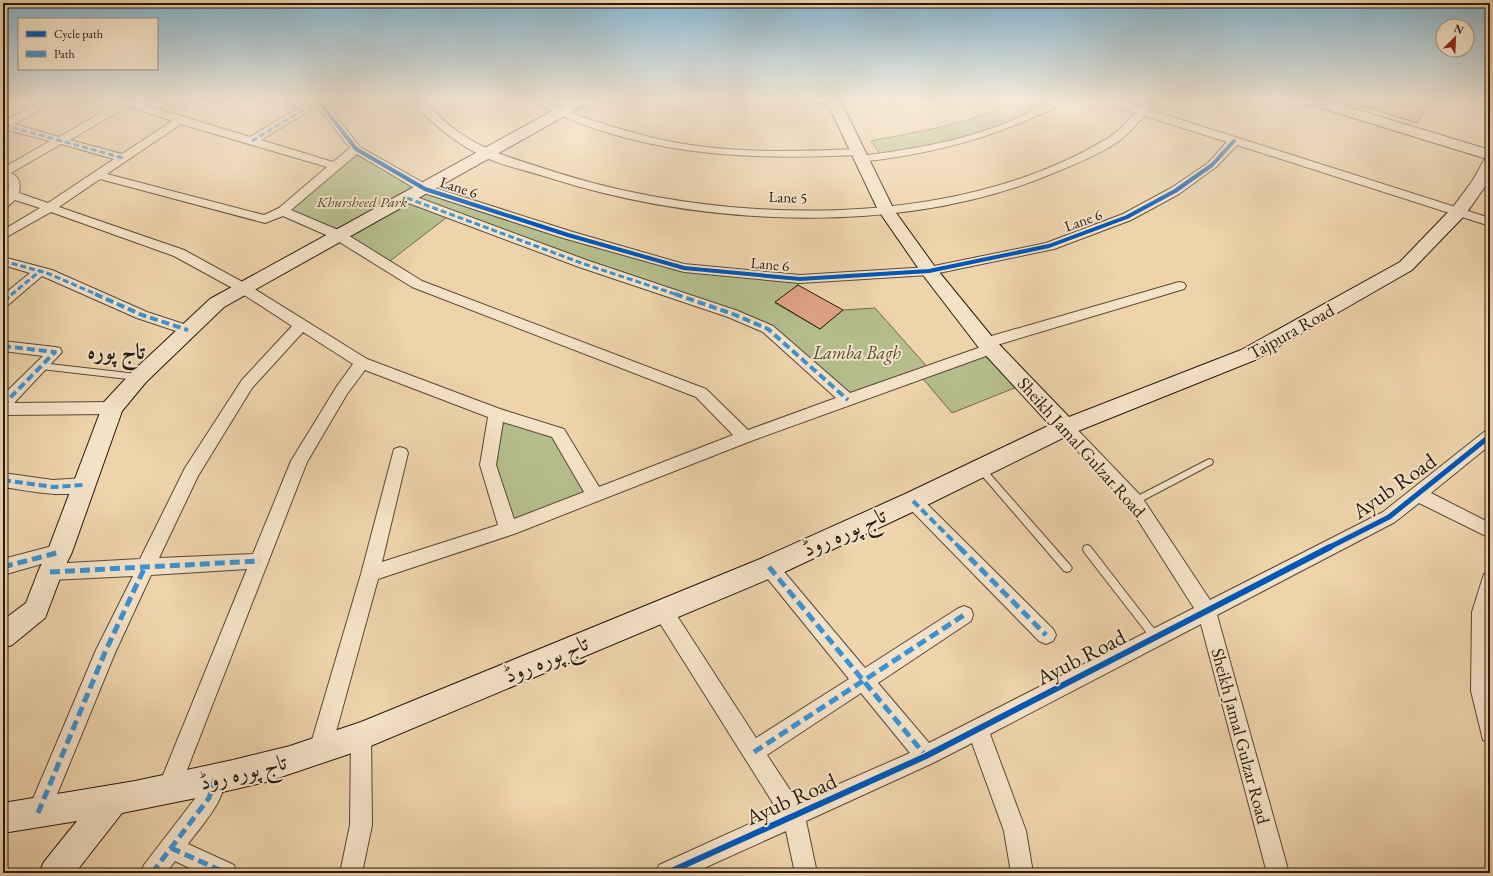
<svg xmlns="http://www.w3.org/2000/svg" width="1493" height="876" viewBox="0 0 1493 876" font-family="'EB Garamond',Amiri,serif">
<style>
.green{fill:#b5bd8c;stroke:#6e6b4d}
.building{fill:#dfa286;stroke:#26190e}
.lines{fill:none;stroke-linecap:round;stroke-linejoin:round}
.lane-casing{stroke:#584835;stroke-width:2}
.street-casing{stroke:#584835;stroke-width:2}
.secondary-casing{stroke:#26190e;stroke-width:2}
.lane{fill:#f4e2c8;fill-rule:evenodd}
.street{fill:#f4e2c8;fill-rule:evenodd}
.secondary{fill:#f4e2c8;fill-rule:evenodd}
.quiet-far2{stroke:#3b93d2;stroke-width:3;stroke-dasharray:6 3;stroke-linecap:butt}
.quiet-far1{stroke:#3b93d2;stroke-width:4;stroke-dasharray:8 4;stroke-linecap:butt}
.quiet{stroke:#3b93d2;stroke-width:5;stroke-dasharray:10 5;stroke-linecap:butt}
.cycleway-far2-casing{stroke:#f4e2c8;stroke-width:6}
.cycleway-far1-casing{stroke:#f4e2c8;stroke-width:8}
.cycleway-casing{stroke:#f4e2c8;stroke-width:9}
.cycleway-far2{stroke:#0057b8;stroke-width:4}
.cycleway-far1{stroke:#0057b8;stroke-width:5}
.cycleway{stroke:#0057b8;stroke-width:6}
.labels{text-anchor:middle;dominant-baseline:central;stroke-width:4;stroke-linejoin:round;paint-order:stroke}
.far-street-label{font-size:15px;fill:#26190e;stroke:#f4e2c8}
.far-park-label{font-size:15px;font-style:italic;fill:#514a34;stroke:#f4e2c8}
.street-label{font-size:18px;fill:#26190e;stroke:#f4e2c8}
.park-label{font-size:18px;font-style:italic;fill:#514a34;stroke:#f4e2c8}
.district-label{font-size:22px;font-weight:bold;fill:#26190e;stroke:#f4e2c8}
.near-street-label{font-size:22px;fill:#26190e;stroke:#f4e2c8}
</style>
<rect width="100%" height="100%" fill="#eed3ab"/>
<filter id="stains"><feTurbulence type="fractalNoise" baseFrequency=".005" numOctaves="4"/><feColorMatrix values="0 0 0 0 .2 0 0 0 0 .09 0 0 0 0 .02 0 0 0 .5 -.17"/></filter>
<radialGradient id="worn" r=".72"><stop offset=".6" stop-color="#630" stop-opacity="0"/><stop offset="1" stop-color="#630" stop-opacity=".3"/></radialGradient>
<g class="green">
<path d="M1016 100H1054L1020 119 961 141 880 154 871 141C914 132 979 123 1016 100Z"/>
<polygon points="356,149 425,189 684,268 800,279 798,285 775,303 820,329 843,310 875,308 930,370 984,351 1017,387 952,413 919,374 848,400 768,329 451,214 386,264 283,211"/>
<polygon points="496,414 549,429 595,495 508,529 488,465"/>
</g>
<g class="building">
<polygon points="1353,100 1431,100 1417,123 1353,103"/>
<polygon points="798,285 843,310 820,329 775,302"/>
</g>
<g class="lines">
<defs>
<g id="lane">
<polygon points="41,363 137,374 141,377 137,380 41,369 37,366"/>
<polygon points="1209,459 1212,460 1213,462 1212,464 1138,503 1135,504 1132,503 1131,501 1132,499"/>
<polygon points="980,465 983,466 1070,565 1072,568 1070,571 1067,572 1064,571 977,470 976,468 977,466"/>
<polygon points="1087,545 1090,546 1159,635 1161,638 1159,641 1156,642 1153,641 1084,552 1083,549 1084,546"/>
</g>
<g id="street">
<path d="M46 100H59L14 124 59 137 118 103 114 100H136L135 102 250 137 312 100H323L360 147 429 186 573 232 684 264 800 275 929 267 1046 243 1123 214 1171 188 1208 163 1227 142 1145 116C1136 124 1127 136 1116 143 1098 155 1076 164 1056 172 905 237 704 227 550 178 528 171 503 166 482 156 456 143 430 123 412 100H423C435 112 448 126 463 135 491 154 523 161 555 172 721 225 954 232 1108 138 1118 132 1127 121 1136 113L1103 102 1102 100H1117L1141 107 1149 100H1160L1150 110 1490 218V226L1237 145 1216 167 1179 194 1131 220 1054 249 929 275 800 283 684 272 563 238 421 192 357 154 291 210 343 232 422 281 706 389 748 430 836 398 763 332 728 317 579 267 403 201 401 198 403 195H411L589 261 738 311 773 326 850 393 981 347 979 343 981 339 1179 282 1184 283 1186 286 1184 289 997 345 999 348 997 352 751 441 514 534 378 579 331 750 327 757 320 761 313 757 309 750 361 574 394 449 400 447 406 449 408 453 382 562 498 525 480 465 488 417 365 370 347 394 307 462 176 798 168 801 160 798 157 790 247 569 151 575 115 653 46 821 38 824 30 821 27 813 96 650 133 576 50 580 44 578 41 572 44 566 50 564 140 559 185 468 242 380 292 326 238 291 174 256 51 212 3 239V230L40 208 15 200 7 207 3 208V198C9 192 10 187 7 180L3 178V168L50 141 3 129V122ZM128 106 172 121 122 154 70 140ZM317 106 350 148 333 162 261 140ZM181 124 327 167 279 208 264 215 107 174ZM61 144 114 159 48 203 19 193C21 184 20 177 11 173ZM100 179 265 223 283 216 333 238 412 287 696 397 733 435 599 487 564 429 500 409 367 359 248 285 184 250 59 207ZM303 332 353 364 337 386 291 461 253 554 159 558 198 476 252 388ZM503 422 552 437 584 492 514 519 496 465Z"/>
<path d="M532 100C551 100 562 109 580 116 603 124 626 131 650 137 717 154 789 152 857 149L863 152 857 155C774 159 690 158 609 133 583 126 558 114 533 102Z"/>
<path d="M740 100H827L822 103C809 103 746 108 740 100Z"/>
<path d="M1053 100H1065C1059 108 1046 112 1036 116 980 142 922 155 860 162L854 159 860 156C926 148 995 135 1053 100Z"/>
<polygon points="3,257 52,270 147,312 193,327 195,330 193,333 188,335 137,318 42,276 8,305 3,307 3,295 30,273 3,265"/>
<polygon points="3,341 55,347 60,348 62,352 14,403 112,402 117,404 120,408 117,412 112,414 3,415 3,395 43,356 3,351"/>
<path d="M1065 421 1071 423 1141 496 1210 600 1383 512 1484 432 1490 430V445L1431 493 1490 523V538L1419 503 1395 522 1217 615 1289 873H1267L1201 624 990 734 1026 831 1033 873H1011L1004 831 972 743 933 763 806 821 817 873H795L786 831 693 873H656L659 865 778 811 656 617 654 611 656 605 663 603 670 605 756 738 849 679 763 573 760 567 763 561 769 559 775 561 865 668 957 609 964 606 971 609 973 615 971 621 878 683 929 743 1194 608 1129 506 1059 431 1057 427 1059 423ZM861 693 910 753 798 802 767 755Z"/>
<path d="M3 473 53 480 84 478 90 480 92 485 90 490C63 499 31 491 3 487Z"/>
<polygon points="913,494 919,496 1053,629 1056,635 1053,641 1046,644 1039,641 907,506 904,501 907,496"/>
<polygon points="60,544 66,547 69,552 66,557 3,575 3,559"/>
<polygon points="1490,572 1490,743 1483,740 1471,691 1472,612 1484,574"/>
<polygon points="361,726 368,729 371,736 372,825 362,873 340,873 350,825 351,736 354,729"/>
<path d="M215 768 223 771C232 794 201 826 188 844L234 865 237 873H200L175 861 166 873H141L144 865 200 792 207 771Z"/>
</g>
<g id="secondary">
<polygon points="572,100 590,100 588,103 224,307 146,382 122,411 72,552 62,573 45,618 12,645 3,648 3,620 26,603 38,572 48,550 104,402 132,372 210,299"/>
<polygon points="826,100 840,100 894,210 935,267 993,338 1069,417 1241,350 1400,262 1453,207 1473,180 1484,160 1487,159 1305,103 1303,100 1325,100 1490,150 1489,181 1465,215 1412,270 1255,360 1073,433 921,508 778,575 361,750 266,782 201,797 122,813 75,873 39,873 44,862 77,821 3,833 3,803 135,781 233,760 290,746 361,722 760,559 905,494 1050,425 979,348 923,275 878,210"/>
</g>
</defs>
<use href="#lane" class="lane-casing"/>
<use href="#street" class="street-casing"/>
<use href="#secondary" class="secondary-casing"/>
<use href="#lane" class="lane"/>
<use href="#street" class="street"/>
<use href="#secondary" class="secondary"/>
<g class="quiet-far2">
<polyline points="4,125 123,158"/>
<polyline points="252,141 318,101"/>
<polyline points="407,198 584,264 678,295"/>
<polyline points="3,261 47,273 98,295"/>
<polyline points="11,295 40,271"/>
</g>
<g class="quiet-far1">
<polyline points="95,294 142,315 188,330"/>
<polyline points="675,294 733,314 768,329 848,400"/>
<polyline points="3,302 12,294"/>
<polyline points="3,346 55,352 3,405"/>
<polyline points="3,480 53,487 84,485"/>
<polyline points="913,501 960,548"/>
</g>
<g class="quiet">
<polyline points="959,547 1046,635"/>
<polyline points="3,567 60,552"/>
<polyline points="769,567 926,756"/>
<polyline points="50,572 260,561"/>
<polyline points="754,752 964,615"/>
<polyline points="38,813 106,650 145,567"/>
<polyline points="3,821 6,817"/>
<polyline points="171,848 226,873"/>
<polyline points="152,873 209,798 215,779"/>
</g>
<defs>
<polyline id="cycleway-far2" points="318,100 356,149 425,189 568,235 684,268 800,279 929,271 1049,246 1127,217 1175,191 1212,165 1234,141"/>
<polyline id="cycleway-far1" points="1328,548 1389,517 1490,436"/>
<polyline id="cycleway" points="667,873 926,756 1330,547"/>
</defs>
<use href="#cycleway-far2" class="cycleway-far2-casing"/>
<use href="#cycleway-far1" class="cycleway-far1-casing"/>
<use href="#cycleway" class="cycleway-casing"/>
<use href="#cycleway-far2" class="cycleway-far2"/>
<use href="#cycleway-far1" class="cycleway-far1"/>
<use href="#cycleway" class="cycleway"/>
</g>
<linearGradient id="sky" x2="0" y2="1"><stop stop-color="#88b6cf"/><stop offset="0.45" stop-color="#f7ebd9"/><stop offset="1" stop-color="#f7ebd9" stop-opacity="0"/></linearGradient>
<rect width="1493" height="223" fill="url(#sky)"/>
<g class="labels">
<g class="far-street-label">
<text transform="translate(459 187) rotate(18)">Lane 6</text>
<text transform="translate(788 197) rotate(2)">Lane 5</text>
<text transform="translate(1083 220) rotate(-20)">Lane 6</text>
<text transform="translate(770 264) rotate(5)">Lane 6</text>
</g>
<g class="far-park-label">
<text x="362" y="201">Khursheed Park</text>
</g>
<g class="street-label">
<text transform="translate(1291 331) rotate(-29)">Tajpura Road</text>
<text transform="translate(1082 447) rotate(48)">Sheikh Jamal Gulzar Road</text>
<text transform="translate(1241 736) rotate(75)">Sheikh Jamal Gulzar Road</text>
</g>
<g class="park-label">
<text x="857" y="352">Lamba Bagh</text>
</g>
<g class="district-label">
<text x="116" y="351">تاج پورہ</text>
</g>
<g class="near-street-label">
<text transform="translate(1394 486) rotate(-35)">Ayub Road</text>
<text transform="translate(844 532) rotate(-24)">تاج پورہ روڈ</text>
<text transform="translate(1081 657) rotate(-27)">Ayub Road</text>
<text transform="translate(546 659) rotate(-23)">تاج پورہ روڈ</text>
<text transform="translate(243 772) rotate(-14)">تاج پورہ روڈ</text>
<text transform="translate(791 799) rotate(-24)">Ayub Road</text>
</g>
</g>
<rect width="1493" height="876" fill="none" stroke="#eed3ab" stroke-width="16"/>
<rect x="4" y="4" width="1485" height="868" fill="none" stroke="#26190e" stroke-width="2"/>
<rect x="8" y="8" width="1477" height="860" fill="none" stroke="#26190e"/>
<rect x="18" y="18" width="140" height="52" fill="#f4e2c8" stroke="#a2927e"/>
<rect x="26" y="31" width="20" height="6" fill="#0057b8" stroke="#a2927e"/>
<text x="54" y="38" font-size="12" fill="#26190e">Cycle path</text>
<rect x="26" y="51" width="20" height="6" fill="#3b93d2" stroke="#a2927e"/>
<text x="54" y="58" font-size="12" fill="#26190e">Path</text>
<g transform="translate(1455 38) rotate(24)"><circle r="19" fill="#f4e2c8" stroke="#a2927e"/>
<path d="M0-3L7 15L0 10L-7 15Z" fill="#8f2418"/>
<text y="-6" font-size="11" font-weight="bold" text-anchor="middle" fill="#26190e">N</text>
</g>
<rect width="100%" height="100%" filter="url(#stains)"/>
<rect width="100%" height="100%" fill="url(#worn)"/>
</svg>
